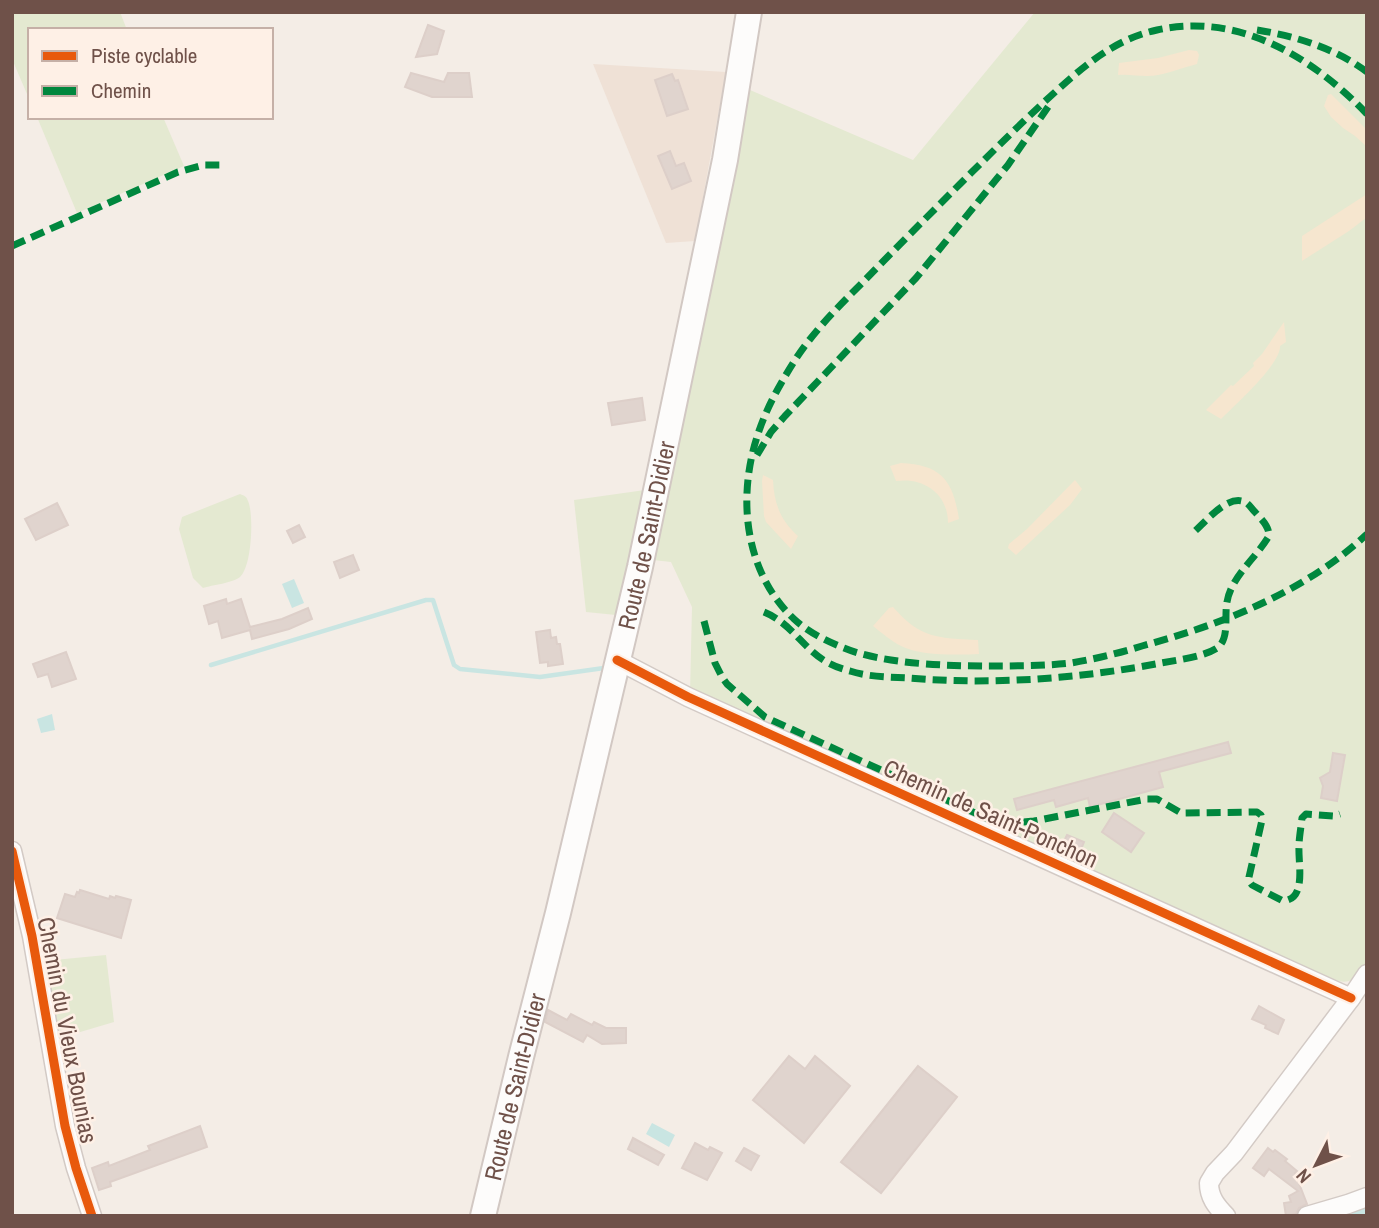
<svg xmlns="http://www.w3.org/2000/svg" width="1379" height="1228" viewBox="0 0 1379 1228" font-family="'Archivo Narrow',sans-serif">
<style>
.residential{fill:#efe1d6}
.green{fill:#e4e9d1}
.sand{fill:#f6e6cf}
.water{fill:#c9e5e2}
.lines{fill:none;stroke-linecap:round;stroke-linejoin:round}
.stream{stroke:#c9e5e2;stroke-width:4.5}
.canal{stroke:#c9e5e2;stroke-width:16}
.building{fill:#e0d4ce;stroke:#ddcfc9;stroke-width:2}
.street-casing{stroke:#d3cac5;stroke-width:21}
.secondary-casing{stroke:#d2c8c3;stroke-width:28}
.street{stroke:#fdfcfb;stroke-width:18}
.secondary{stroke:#fdfcfb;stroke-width:24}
.quiet{stroke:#00873e;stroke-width:7;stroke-dasharray:14 7;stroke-linecap:butt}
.cycleway-casing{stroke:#fef0e6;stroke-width:13}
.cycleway{stroke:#e8590c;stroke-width:9}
.labels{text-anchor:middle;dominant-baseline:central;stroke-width:5;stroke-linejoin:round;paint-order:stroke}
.street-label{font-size:24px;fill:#6f5149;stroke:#fef0e6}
</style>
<rect width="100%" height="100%" fill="#f4ede6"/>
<polygon class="residential" points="593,64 726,72 695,241 666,243"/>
<g class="green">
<polygon points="12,12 120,12 127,30 30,30 30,101 12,59"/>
<path d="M1035 12H1367V964C1350 994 1332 979 1307 968L690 694 692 607 671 562 653 560 750 90 913 160Z"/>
<polygon points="37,117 163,117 184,166 77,213"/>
<polygon points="645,490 616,615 586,612 574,500"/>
<path d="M240 494C245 496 246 496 248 501 254 514 252 567 240 577 233 583 212 585 203 588L193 578 179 529 182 517Z"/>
<polygon points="106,955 114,1022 60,1038 44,961"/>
</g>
<g class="sand">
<path d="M1189 50 1197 51 1199 55 1197 64C1181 68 1163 76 1147 76 1137 76 1128 74 1118 75L1119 63 1158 58Z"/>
<polygon points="1331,94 1367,130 1367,147 1355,136 1343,128 1331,117 1324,106 1328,95"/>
<polygon points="1367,194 1366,218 1349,231 1302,261 1302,236"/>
<path d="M1284 322 1286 342 1280 346C1281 364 1235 405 1221 419L1206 410 1231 385 1233 386 1254 366 1253 363 1262 354Z"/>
<path d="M901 463C942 465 953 481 959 519L948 523C948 493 923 477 896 481L890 466Z"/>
<path d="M763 475 773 480C774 503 780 520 798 536L791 549 766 522 764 516 762 481Z"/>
<polygon points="1075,480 1082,489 1070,505 1016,555 1008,548 1009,544 1027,529"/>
<path d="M893 607C921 639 938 638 978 640L979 654C957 655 920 656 901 646 891 641 882 633 873 626L889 608Z"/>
</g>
<g class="water">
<polygon points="294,579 304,603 292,608 282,584"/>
<polygon points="52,714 55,730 41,733 37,719"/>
<polygon points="652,1123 675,1135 669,1147 646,1134"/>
</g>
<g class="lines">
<polyline class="stream" points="211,665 426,600 433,600 454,665 460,669 540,677 604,668 603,673"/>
<polyline class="canal" points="1359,1216 1367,1212"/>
</g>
<g class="building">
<polygon points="428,25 444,31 437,54 416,57"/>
<polygon points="411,73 444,82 448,73 469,73 472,97 432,97 405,87"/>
<polygon points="672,74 675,81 678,80 688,109 667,116 655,80"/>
<polygon points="670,151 676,166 684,163 691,181 672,189 658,156"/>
<polygon points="642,398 645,420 612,425 608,403"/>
<polygon points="57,503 68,525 36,540 25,519"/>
<polygon points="299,525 305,537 293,543 287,531"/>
<polygon points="353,555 359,570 340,578 334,562"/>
<polygon points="226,599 227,604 241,599 250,627 282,619 308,608 312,619 289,629 252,639 250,630 222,638 218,621 209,624 204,606"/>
<polygon points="550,630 551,638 556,637 557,644 560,644 563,664 548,666 548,662 540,663 536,632"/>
<polygon points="66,652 76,679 52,687 48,674 38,677 33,664"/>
<polygon points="1228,742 1231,753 1159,772 1163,787 1090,807 1088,798 1056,807 1054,800 1017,810 1014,799"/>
<polygon points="1333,753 1345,755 1337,801 1321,798 1323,786 1320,778 1330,772"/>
<polygon points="1114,813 1144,833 1131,852 1102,832"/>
<polygon points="1067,835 1084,842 1079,854 1061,847"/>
<polygon points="80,890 109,899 110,896 115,898 116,896 131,900 121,938 57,918 65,894 75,897 77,892 79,893"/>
<polygon points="1259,1006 1284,1020 1278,1034 1265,1028 1266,1025 1252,1019"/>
<polygon points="548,1010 567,1020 571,1014 592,1025 594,1022 606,1028 626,1028 626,1043 602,1044 587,1035 583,1042 545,1022"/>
<polygon points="789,1056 805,1069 815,1056 850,1086 804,1143 753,1100"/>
<polygon points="918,1066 957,1097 881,1193 841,1162"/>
<polygon points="200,1126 207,1147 110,1182 111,1186 99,1190 92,1168 108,1162 109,1166 150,1150 148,1146"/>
<polygon points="633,1138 664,1155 658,1165 628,1149"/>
<polygon points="695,1143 708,1150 710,1147 722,1153 707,1180 682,1168"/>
<polygon points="744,1148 759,1156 751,1170 736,1161"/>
<polygon points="1268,1148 1273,1152 1275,1150 1287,1159 1285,1161 1297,1171 1295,1173 1307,1204 1299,1208 1296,1214 1286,1216 1284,1203 1291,1202 1289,1196 1298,1191 1269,1169 1264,1176 1253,1168"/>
</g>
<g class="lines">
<defs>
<g id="street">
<polyline points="617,660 688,697 1351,998"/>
<polyline points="12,851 32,936 65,1126 76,1168 92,1216"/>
<path d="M1226 1216C1216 1206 1209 1197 1209 1183L1215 1173 1234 1153 1351 998 1367 974"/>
<polyline points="1307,1216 1348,1204 1367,1197"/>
</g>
<g id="secondary">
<path id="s1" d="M483 1216 521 1057 558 913 640 567 725 160 749 12"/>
</g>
</defs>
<use href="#street" class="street-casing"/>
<use href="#secondary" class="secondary-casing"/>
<use href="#street" class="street"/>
<use href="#secondary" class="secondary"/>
<g class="quiet">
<path d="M1257 30C1295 36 1335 48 1367 72"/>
<path d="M1367 114C1312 57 1239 12 1157 30 1110 40 1076 73 1042 104 1014 130 987 157 960 184 927 217 894 250 862 283 839 306 815 330 797 357 781 382 766 408 757 437 737 499 745 573 794 619 808 632 826 641 844 648 883 664 946 666 989 666 1016 666 1044 666 1071 663 1095 659 1119 653 1142 646 1223 624 1305 592 1367 534"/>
<polyline points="12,246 178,172 204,165 222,165"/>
<polyline points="757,455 771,432 785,416 916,278 1008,165 1050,104"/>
<path d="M764 612C791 623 802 647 825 661 833 666 842 669 850 671 868 677 889 677 908 678 992 685 1078 679 1161 663 1177 660 1203 657 1217 648 1230 639 1224 616 1227 602 1231 577 1256 558 1269 536 1269 526 1262 520 1255 512 1251 508 1248 502 1242 501 1226 497 1206 521 1195 531"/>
<path d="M704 621 715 663 722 677 727 684 765 717 986 818C1003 823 1017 823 1034 821L1147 799H1157L1181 813 1257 812 1261 815 1262 820 1249 877V881L1252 885 1283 901C1307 899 1298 864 1299 847 1299 837 1301 828 1302 818L1306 814 1334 816 1340 814"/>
</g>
<defs>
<g id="cycleway">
<polyline points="617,660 688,697 1351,998"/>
<polyline points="12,851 32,936 65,1126 76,1168 92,1216"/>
</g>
</defs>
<use href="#cycleway" class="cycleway-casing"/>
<use href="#cycleway" class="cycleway"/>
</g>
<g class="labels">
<g class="street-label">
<text stroke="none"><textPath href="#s1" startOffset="700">Route de Saint-Didier</textPath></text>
<text transform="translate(991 813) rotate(24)">Chemin de Saint-Ponchon</text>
<text transform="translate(68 1030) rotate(79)">Chemin du Vieux Bounias</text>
<text stroke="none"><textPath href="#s1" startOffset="133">Route de Saint-Didier</textPath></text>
</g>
</g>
<rect width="1379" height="1228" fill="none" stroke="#6f5149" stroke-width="28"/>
<rect x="28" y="28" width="245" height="91" fill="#fef0e6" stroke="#c5b0a7" stroke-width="2"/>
<rect x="42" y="51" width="35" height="10" fill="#e8590c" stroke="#c5b0a7" stroke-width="2"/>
<text x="91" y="63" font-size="21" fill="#6f5149">Piste cyclable</text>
<rect x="42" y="86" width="35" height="10" fill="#00873e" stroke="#c5b0a7" stroke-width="2"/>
<text x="91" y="98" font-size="21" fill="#6f5149">Chemin</text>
<g transform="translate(1316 1165) rotate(228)" stroke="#fef0e6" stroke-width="5" paint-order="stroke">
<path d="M0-5L12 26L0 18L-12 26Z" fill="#6f5149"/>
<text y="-10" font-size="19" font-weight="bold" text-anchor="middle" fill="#6f5149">N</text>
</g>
</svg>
